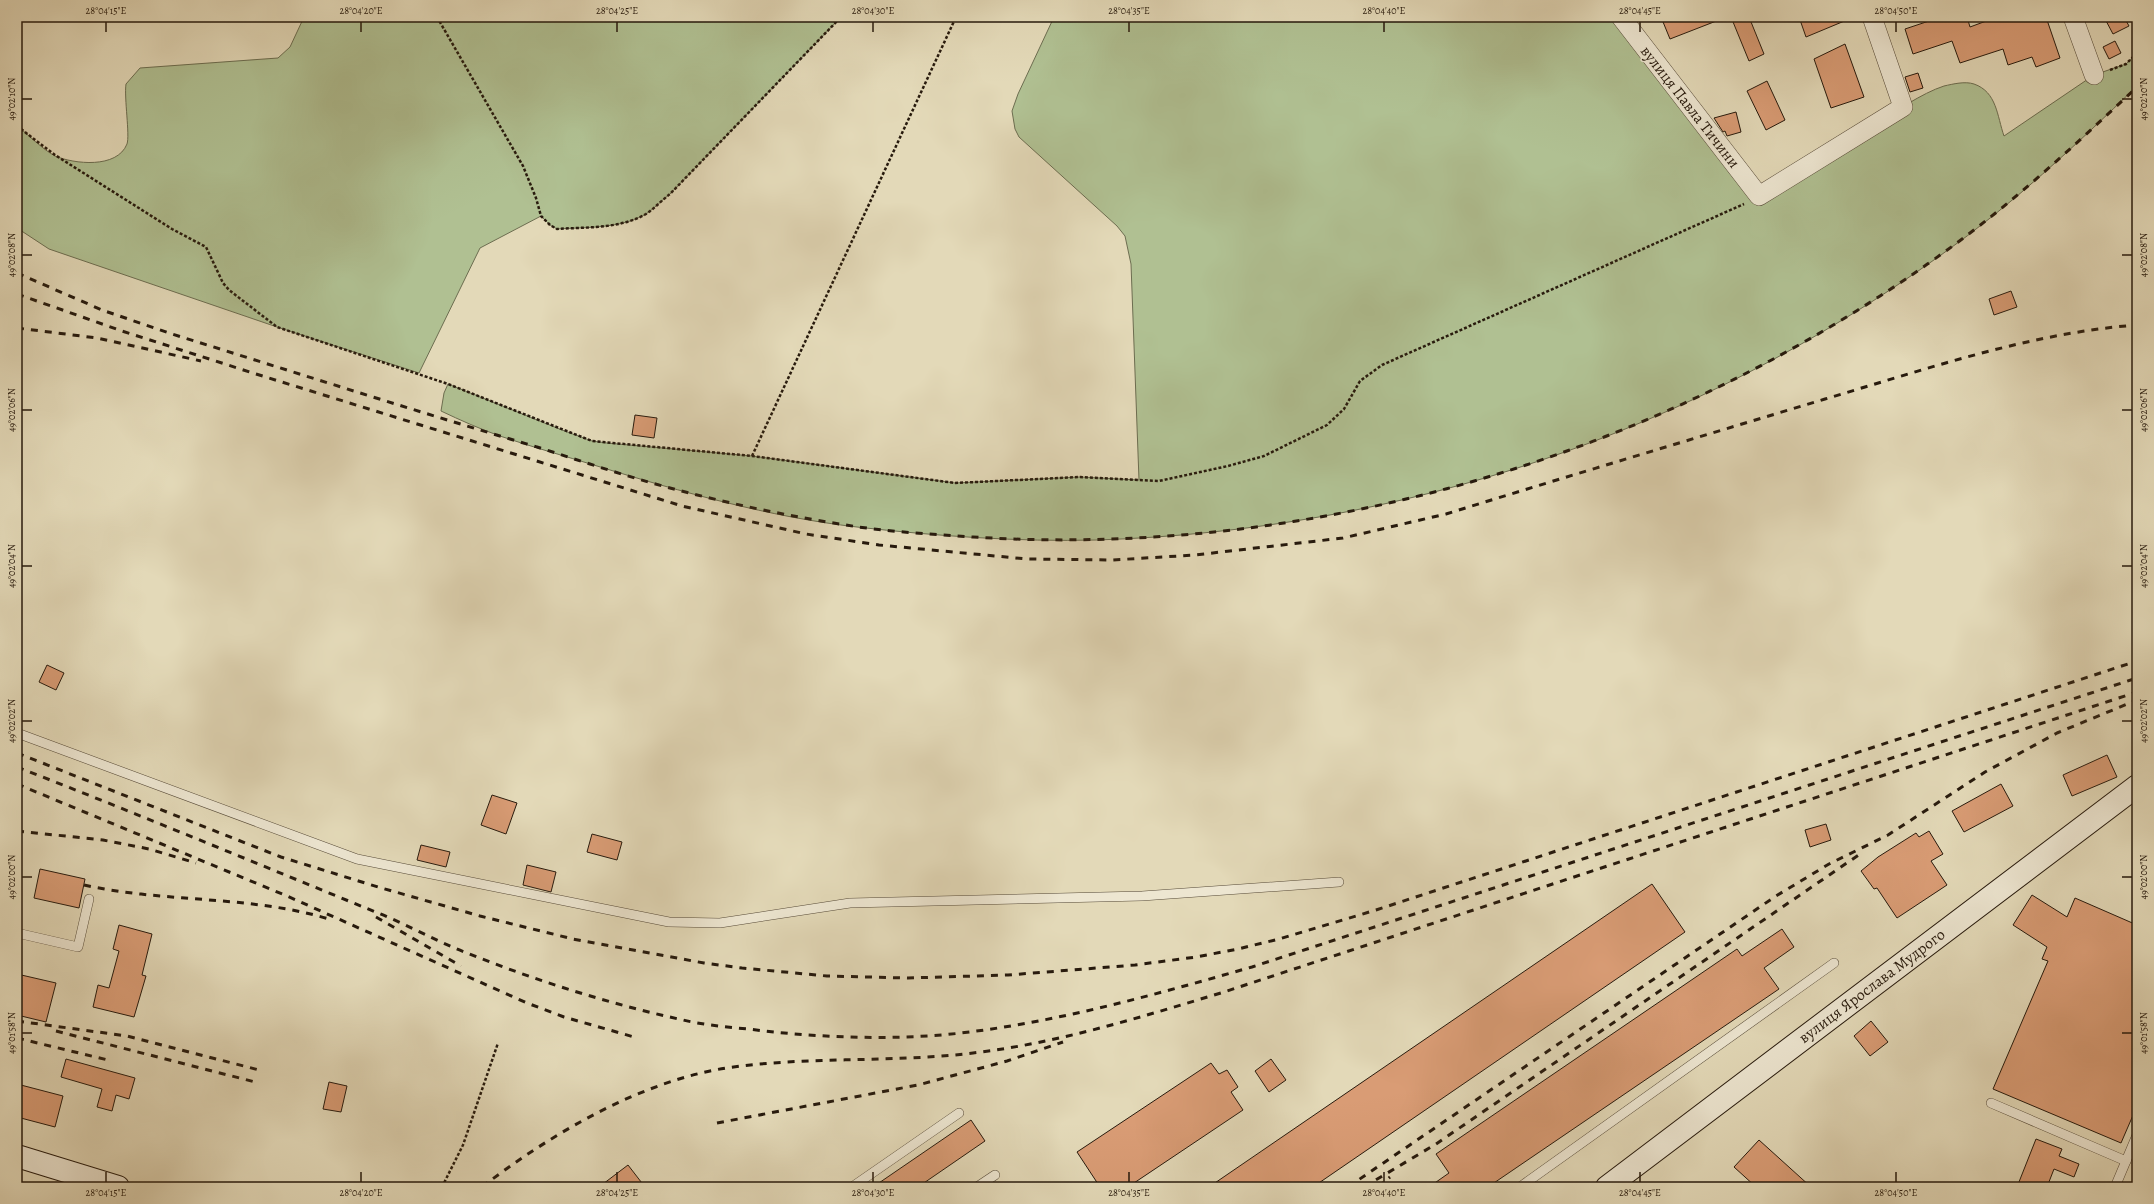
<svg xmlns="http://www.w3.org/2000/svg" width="2154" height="1204" viewBox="0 0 2154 1204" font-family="Alegreya,serif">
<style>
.green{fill:#b0c092;stroke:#6c6d50}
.building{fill:#d99c75;stroke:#271a0d}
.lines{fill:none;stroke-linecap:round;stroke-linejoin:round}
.lane-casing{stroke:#564a38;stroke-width:10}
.street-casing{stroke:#564a38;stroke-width:20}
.secondary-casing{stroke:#271a0d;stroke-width:24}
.path{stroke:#271a0d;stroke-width:2.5;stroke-dasharray:3 2;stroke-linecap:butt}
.lane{stroke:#ede6d1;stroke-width:9}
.street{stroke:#ede6d1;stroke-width:19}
.secondary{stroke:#ede6d1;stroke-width:22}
.rail{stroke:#271a0d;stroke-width:3;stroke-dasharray:7 7;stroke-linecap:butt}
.ticks{fill:none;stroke:#271a0d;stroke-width:1.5}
.labels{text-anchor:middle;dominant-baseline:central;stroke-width:3;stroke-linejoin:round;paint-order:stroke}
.street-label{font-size:16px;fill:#271a0d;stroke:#ede6d1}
.neatline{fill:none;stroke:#271a0d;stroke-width:1.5}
.ticks-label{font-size:10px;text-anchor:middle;fill:#271a0d}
</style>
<rect width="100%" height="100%" fill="#e3d9b8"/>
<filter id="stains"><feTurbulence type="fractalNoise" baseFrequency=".005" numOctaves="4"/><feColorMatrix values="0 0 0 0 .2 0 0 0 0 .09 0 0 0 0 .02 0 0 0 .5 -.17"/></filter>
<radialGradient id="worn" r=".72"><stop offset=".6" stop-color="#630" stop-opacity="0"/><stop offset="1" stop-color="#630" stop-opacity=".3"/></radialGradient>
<g class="green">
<path d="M304 17H841L670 194C662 200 655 208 646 214 620 229 586 227 557 229L550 225 541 216 480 248 419 373 277 327 49 249 17 228V126C29 135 42 149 55 156 74 164 117 169 127 144 130 135 124 98 126 84L140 68 278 58 290 47Z"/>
<path d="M1054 17H1621L1759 196C1797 173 1835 149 1873 126 1893 113 1922 93 1944 86 1953 84 1965 81 1974 84 1997 92 1997 116 2004 136L2094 75 2126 64 2137 53V86C2075 146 2012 205 1941 255 1692 433 1403 530 1097 540 1018 542 936 536 857 527 769 517 682 492 597 466 565 456 532 447 500 436 480 429 460 420 441 411L444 393 448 384 562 430 592 441 607 443 752 456 955 483 1080 477 1139 480 1131 264 1125 236 1117 226 1019 137 1015 129 1012 111 1018 94Z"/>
</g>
<g class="building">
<polygon points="1661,17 1724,17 1724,18 1670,39"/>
<polygon points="1731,17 1749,17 1764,54 1749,61"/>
<polygon points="1799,17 1854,17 1806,37"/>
<polygon points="1941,17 1967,17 1970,27 1997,17 2046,17 2060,58 2036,67 2032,57 2008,65 2003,49 1960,63 1952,41 1913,54 1905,29"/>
<polygon points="2104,17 2124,17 2129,26 2113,34"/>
<polygon points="2115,41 2121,53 2109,59 2103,47"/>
<polygon points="1845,44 1864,97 1831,108 1814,59"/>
<polygon points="1918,73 1923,88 1910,92 1905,77"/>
<polygon points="1767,81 1785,120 1766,130 1747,91"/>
<polygon points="1736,112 1741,132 1727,136 1725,131 1723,132 1714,118"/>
<polygon points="2011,291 2017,307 1994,315 1989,299"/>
<polygon points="635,415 657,418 654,438 632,435"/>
<polygon points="47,665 64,673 56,690 39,682"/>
<polygon points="2107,755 2117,777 2072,796 2063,775"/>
<polygon points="2001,784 2013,806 1964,832 1952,811"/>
<polygon points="492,795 517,803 506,834 481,825"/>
<polygon points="1826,824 1831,840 1810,847 1805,830"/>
<polygon points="1929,831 1943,854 1931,861 1947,885 1897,918 1877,888 1874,889 1861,871 1878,857 1916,833 1919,837"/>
<polygon points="592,834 622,842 617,860 587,852"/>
<polygon points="421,845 450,852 446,867 417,860"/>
<polygon points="527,865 556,872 551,892 523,885"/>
<polygon points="40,869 85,879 79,908 34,898"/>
<polygon points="1652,884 1685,932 1313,1187 1209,1187"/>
<polygon points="2032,895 2067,917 2075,898 2137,925 2137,1106 2121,1143 1993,1089 2048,961 2042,959 2047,947 2013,925"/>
<polygon points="119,925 152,934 142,975 146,976 134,1017 93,1007 98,985 109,988 119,951 113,949"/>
<polygon points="1782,929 1794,947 1764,968 1779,989 1488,1187 1429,1187 1449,1173 1436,1154 1737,949 1742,956"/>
<polygon points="17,974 56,983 46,1022 17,1015"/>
<polygon points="1871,1021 1888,1042 1870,1056 1854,1036"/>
<polygon points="66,1059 135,1078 129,1099 116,1095 112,1111 97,1107 102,1089 61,1077"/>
<polygon points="1271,1059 1286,1080 1269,1092 1255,1071"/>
<polygon points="1211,1063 1219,1074 1227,1070 1238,1087 1231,1092 1243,1110 1128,1187 1100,1187 1077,1152"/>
<polygon points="329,1082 347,1086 341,1112 323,1109"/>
<polygon points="17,1084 63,1096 55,1127 17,1117"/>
<polygon points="971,1120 985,1141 918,1187 873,1187"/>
<polygon points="2036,1139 2062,1149 2059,1156 2079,1164 2074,1177 2054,1169 2047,1187 2017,1187"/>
<polygon points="1759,1140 1811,1187 1756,1187 1734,1167"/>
<polygon points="628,1165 645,1187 599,1187"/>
</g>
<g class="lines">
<defs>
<g id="lane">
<polyline points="17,733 357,859 669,922 720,923 850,903 1142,896 1339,882"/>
<polyline points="17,933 78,947 89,899"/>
<polyline points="1991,1103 2126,1161"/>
<polyline points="852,1187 959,1113"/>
<polyline points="977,1187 995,1175"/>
<polyline points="1520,1187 1834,963"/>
<polyline points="2115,1187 2137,1135"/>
</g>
<g id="street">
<polyline points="1621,17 1759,196 1903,107 1872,17"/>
<polyline points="2073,17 2094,75"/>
</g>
<g id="secondary">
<polyline points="17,1156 118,1187"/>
<polyline points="1607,1187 2137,786"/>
</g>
</defs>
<use href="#lane" class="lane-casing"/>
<use href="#street" class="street-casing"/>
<use href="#secondary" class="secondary-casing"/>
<g class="path">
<path d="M437 17 523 166 536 198 541 216 550 225 557 229C586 227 620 229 646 214 655 208 662 200 670 194L841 17"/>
<polyline points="2110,70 2126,64 2137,53"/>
<polyline points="17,126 55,155 172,229 206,247 223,283 229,290 277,327 448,384 592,441 752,456 955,483 1080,477 1159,481 1228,466 1264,456 1327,425 1344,409 1360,381 1382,365 1744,204"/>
<polyline points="752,456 956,17"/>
<polyline points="442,1187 463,1145 498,1043"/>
</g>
<use href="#lane" class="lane"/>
<use href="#street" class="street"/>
<use href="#secondary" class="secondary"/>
<g class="rail">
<path d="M17 273 102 310 172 334C294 372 415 411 537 447 581 461 625 476 670 488 727 503 787 516 846 525 888 532 931 534 973 537 1317 559 1664 454 1943 253 2013 203 2075 145 2137 87"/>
<path d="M17 294 122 331 256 374 682 506 806 534 879 545 1027 559 1113 560 1195 555 1343 538 1446 514C1572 475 1699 437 1825 399 1927 369 2030 333 2137 325"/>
<polyline points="17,328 97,338 201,361"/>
<polyline points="17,753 281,857 378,887 480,916 573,939 704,963 742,968 827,976 908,978 1008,975 1135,965 1196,957 1238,949 1279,939 1376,910 2137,661"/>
<path d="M17 767C138 814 258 864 378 913 408 925 436 941 467 953 537 981 610 1004 683 1020 704 1025 726 1027 748 1029 812 1037 877 1040 942 1035 1048 1025 1150 996 1252 967L2137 678"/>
<polyline points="17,784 287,896 527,1003 564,1017 634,1037"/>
<polyline points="17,831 103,840 149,849 196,863"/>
<path d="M84 885C165 903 249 895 329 919"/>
<polyline points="376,917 461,966"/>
<polyline points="17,1021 127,1036 263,1071"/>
<polyline points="56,1031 259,1083"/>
<polyline points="17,1038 112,1061"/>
<polyline points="717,1123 918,1085 1007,1061 1063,1042"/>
<path d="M482 1187C551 1134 639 1082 726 1068 808 1056 891 1063 973 1053 1059 1043 1141 1017 1224 992L2137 692"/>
<polyline points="1348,1187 1776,896 1829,864 1888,835 1985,772 2057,733 2137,700"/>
<polyline points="1364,1187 1436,1144 1860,854"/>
<polyline points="1378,1187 1390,1177"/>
</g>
</g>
<path class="ticks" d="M106 22V32M361 22V32M617 22V32M873 22V32M1129 22V32M1384 22V32M1640 22V32M1896 22V32M22 99H32M2122 99H2132M22 255H32M2122 255H2132M22 410H32M2122 410H2132M22 566H32M2122 566H2132M22 721H32M2122 721H2132M22 877H32M2122 877H2132M22 1033H32M2122 1033H2132M106 1172V1182M361 1172V1182M617 1172V1182M873 1172V1182M1129 1172V1182M1384 1172V1182M1640 1172V1182M1896 1172V1182"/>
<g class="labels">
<g class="street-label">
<text transform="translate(1690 107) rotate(52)">вулиця Павла Тичини</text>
<text transform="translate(1872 986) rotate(-37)">вулиця Ярослава Мудрого</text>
</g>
</g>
<rect width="2154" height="1204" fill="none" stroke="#e3d9b8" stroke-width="44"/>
<rect x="22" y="22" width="2110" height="1160" class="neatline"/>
<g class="ticks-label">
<text x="106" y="14">28°04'15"E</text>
<text x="361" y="14">28°04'20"E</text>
<text x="617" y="14">28°04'25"E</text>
<text x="873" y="14">28°04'30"E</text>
<text x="1129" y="14">28°04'35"E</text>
<text x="1384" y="14">28°04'40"E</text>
<text x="1640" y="14">28°04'45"E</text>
<text x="1896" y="14">28°04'50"E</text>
<text transform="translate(11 99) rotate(-90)" y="4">49°02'10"N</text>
<text transform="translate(2143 99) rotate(-90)" y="4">49°02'10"N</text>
<text transform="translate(11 255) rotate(-90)" y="4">49°02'08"N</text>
<text transform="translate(2143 255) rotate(-90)" y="4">49°02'08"N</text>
<text transform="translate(11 410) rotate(-90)" y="4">49°02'06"N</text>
<text transform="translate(2143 410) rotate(-90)" y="4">49°02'06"N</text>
<text transform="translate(11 566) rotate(-90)" y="4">49°02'04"N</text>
<text transform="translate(2143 566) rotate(-90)" y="4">49°02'04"N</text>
<text transform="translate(11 721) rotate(-90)" y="4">49°02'02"N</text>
<text transform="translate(2143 721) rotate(-90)" y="4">49°02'02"N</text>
<text transform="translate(11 877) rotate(-90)" y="4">49°02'00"N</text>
<text transform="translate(2143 877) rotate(-90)" y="4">49°02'00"N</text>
<text transform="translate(11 1033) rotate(-90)" y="4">49°01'58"N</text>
<text transform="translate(2143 1033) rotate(-90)" y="4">49°01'58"N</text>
<text x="106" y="1196">28°04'15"E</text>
<text x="361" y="1196">28°04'20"E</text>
<text x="617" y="1196">28°04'25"E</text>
<text x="873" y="1196">28°04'30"E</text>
<text x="1129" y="1196">28°04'35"E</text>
<text x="1384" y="1196">28°04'40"E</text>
<text x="1640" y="1196">28°04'45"E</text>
<text x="1896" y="1196">28°04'50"E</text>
</g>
<rect width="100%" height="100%" filter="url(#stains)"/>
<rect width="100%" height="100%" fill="url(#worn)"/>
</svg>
